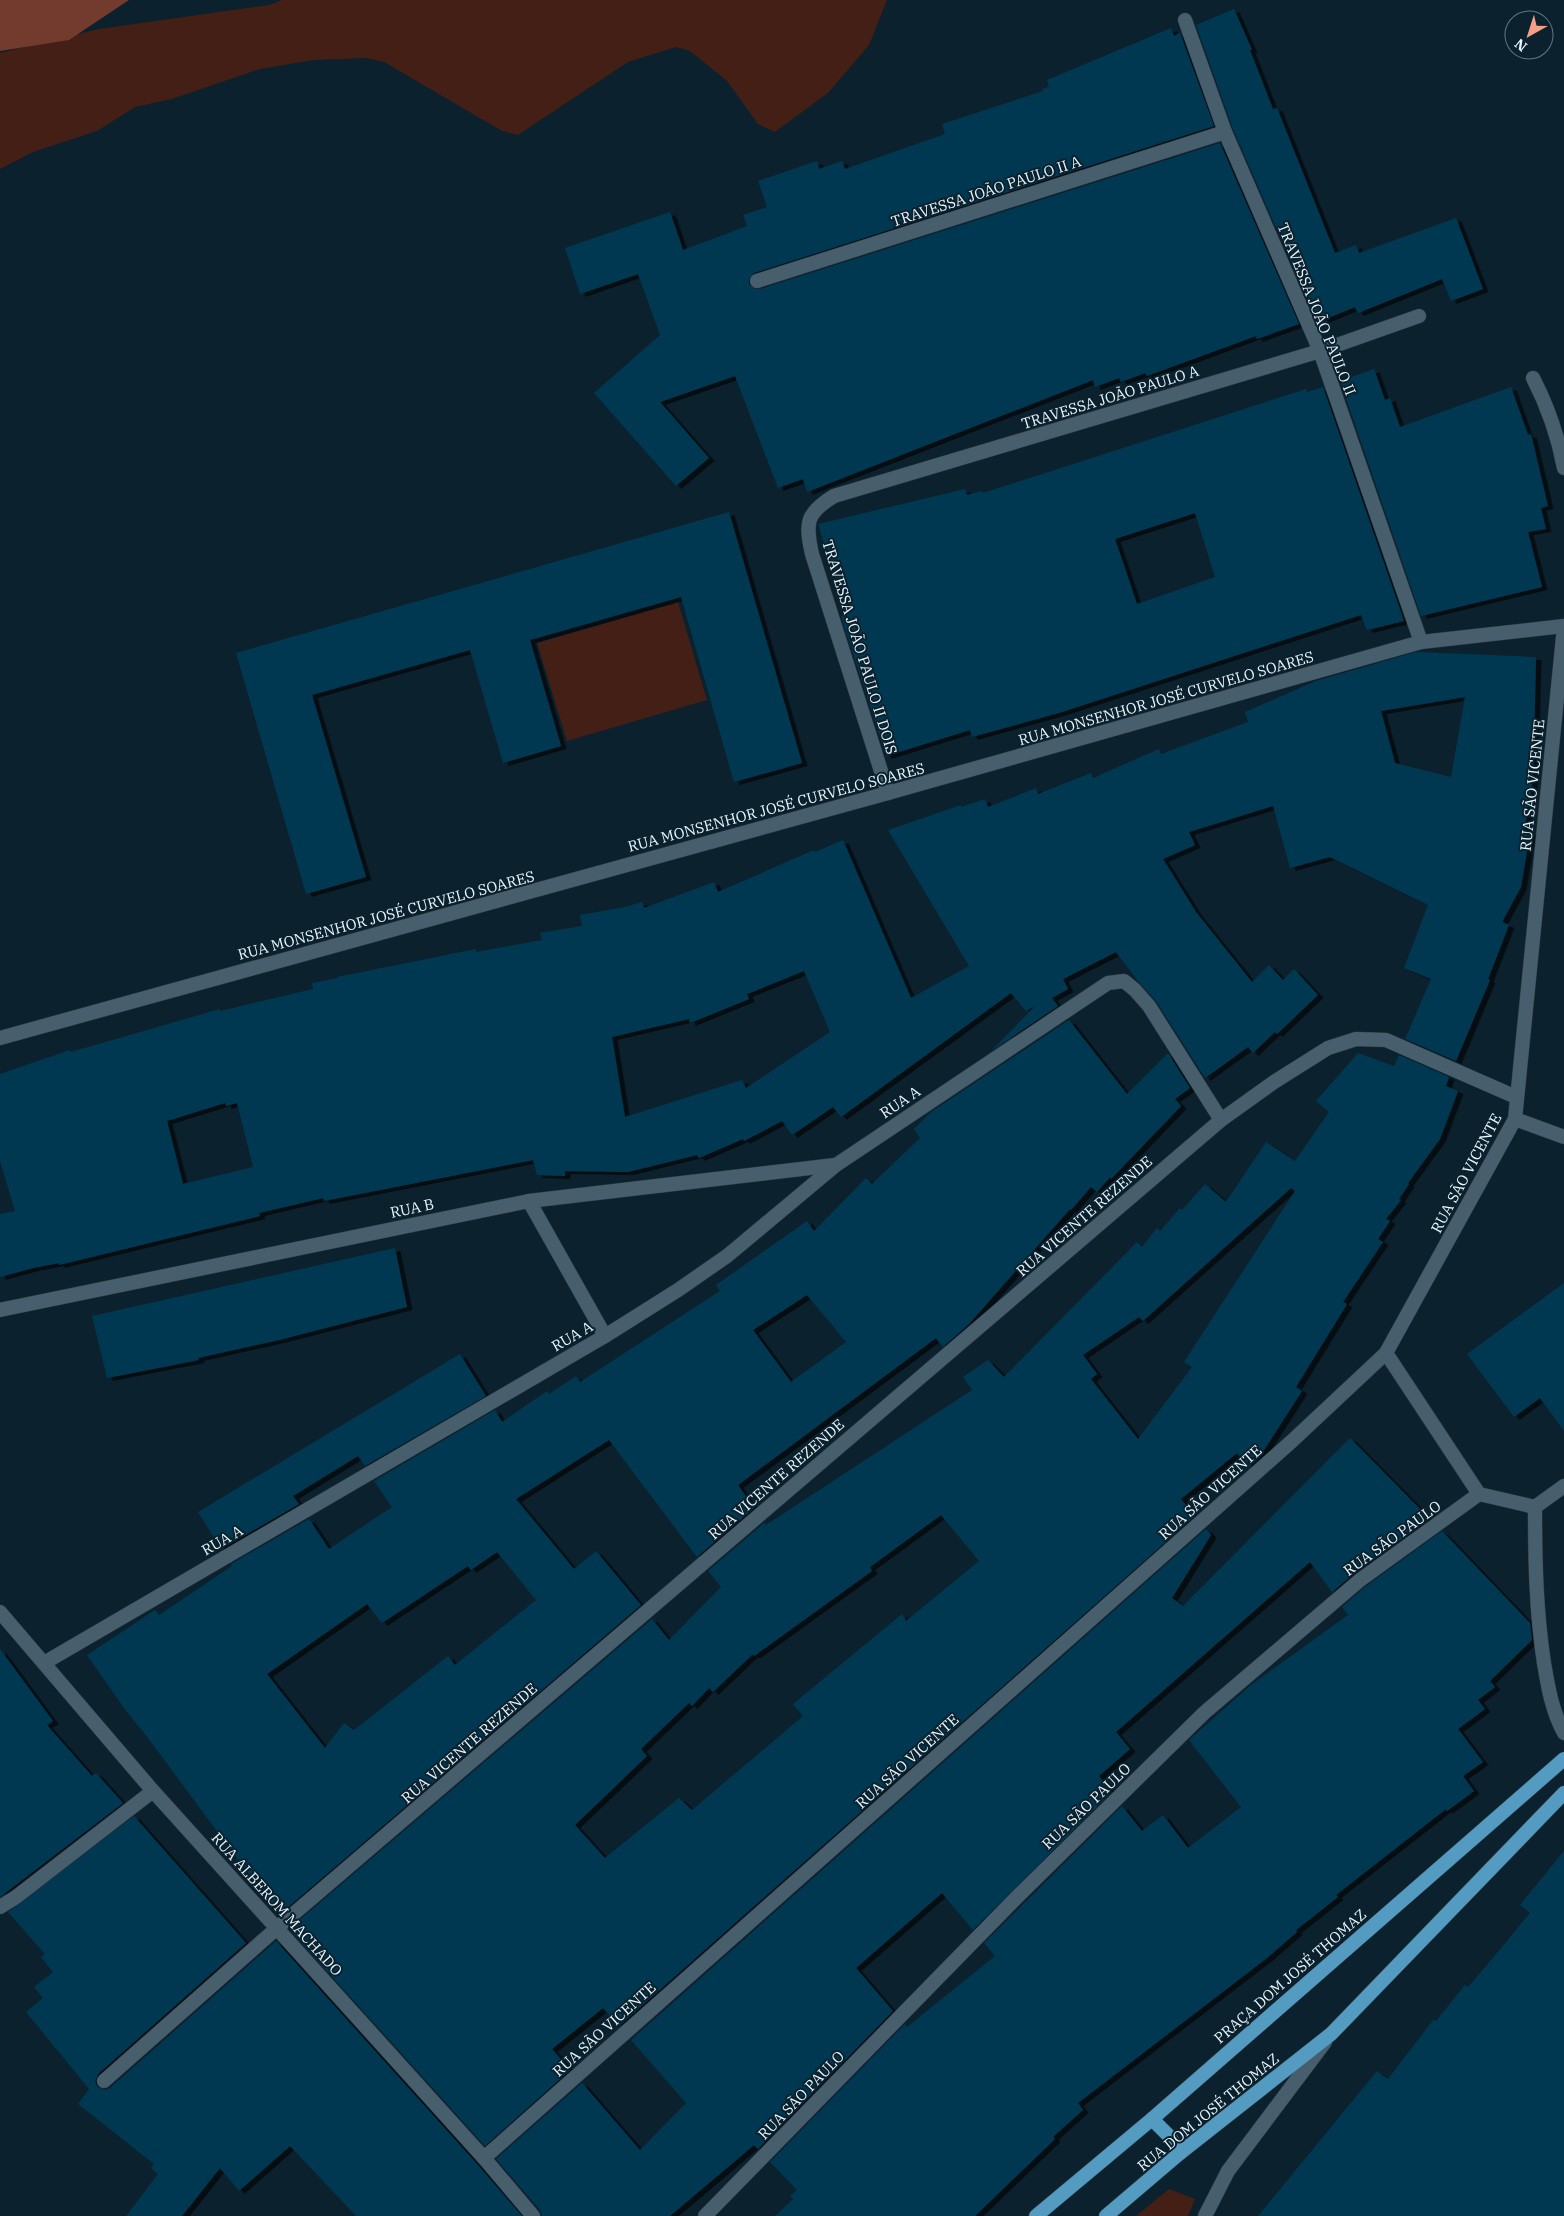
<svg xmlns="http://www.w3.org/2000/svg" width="1564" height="2216" viewBox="0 0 1564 2216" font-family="'IBM Plex Serif',serif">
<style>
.green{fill:#441f16}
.water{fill:#733b2d}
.building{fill:#053951;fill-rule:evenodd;filter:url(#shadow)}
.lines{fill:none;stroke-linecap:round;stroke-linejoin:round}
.minor-casing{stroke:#2f3944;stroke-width:15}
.tertiary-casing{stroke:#2f3944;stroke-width:15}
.primary-casing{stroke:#2f3944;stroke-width:15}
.minor{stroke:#475e6c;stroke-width:14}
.tertiary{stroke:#475e6c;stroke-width:14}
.primary{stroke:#549bc1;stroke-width:14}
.labels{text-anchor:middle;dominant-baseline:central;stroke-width:4;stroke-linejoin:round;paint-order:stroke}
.street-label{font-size:15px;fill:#e9f7ff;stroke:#0b212d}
</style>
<defs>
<filter id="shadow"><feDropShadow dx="5.5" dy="3" stdDeviation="0" flood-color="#0009"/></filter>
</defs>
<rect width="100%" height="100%" fill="#0b212d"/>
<g class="green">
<polygon points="282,0 887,0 869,45 828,93 775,132 758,124 727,81 690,51 676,47 628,62 518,135 502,131 384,62 366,58 313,60 260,69 172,99 135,107 97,131 33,152 0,169 0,53 99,29 269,5"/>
<polygon points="678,602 707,700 567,741 537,643"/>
<polygon points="1169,2189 1195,2199 1188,2216 1136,2216"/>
</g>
<polygon class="water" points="0,0 129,0 69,40 0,51"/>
<g class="building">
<polygon points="1234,9 1252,50 1250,50 1273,109 1277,108 1335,253 1356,245 1359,253 1456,218 1483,289 1451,301 1442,279 1358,313 1355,307 1323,320 1321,315 1315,317 1233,129 1196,25"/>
<polygon points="1171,28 1174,36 1180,33 1214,126 754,273 749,279 749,284 755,289 760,289 1220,143 1299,324 1257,339 1256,336 1147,376 1145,373 1121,382 1119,378 1095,387 1093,380 807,492 803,479 778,488 735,376 660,402 709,458 676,486 594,393 660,335 638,274 580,294 565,248 670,212 683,250 747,226 743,215 767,207 758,181 817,161 819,169 842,161 845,169 945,134 942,124 1043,91 1042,89 1049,87 1047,80"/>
<polygon points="1374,369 1385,400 1390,398 1400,427 1511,387 1528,435 1531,434 1548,506 1541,508 1546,529 1528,532 1542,587 1421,616 1340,381"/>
<path d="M1323 387 1404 621 1367 630 1361 615 1062 712 972 737 970 730 886 756 841 616 847 615 818 524 965 489 967 495 982 491 983 493 1306 389 1307 392ZM1195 513 1215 577 1137 604 1115 539Z"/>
<polygon points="729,512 802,763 734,782 681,597 530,640 561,746 503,763 470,650 312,695 366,877 306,894 236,653"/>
<path d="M1416 652 1536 657 1533 779 1524 832 1530 833 1521 887 1502 922 1509 925 1488 979 1490 980 1456 1061 1405 1039 1431 979 1404 968 1428 905 1330 857 1290 868 1273 806 1189 832 1195 845 1163 859 1196 912 1252 982 1269 965 1283 980 1294 969 1318 995 1277 1034 1275 1032 1253 1053 1248 1047 1205 1078 1156 1001 1138 981 1116 952 1063 979 1068 989 1052 998 1058 1006 991 1051 1035 1006 1026 1011 1011 993 841 1117 833 1107 792 1135 782 1121 744 1141 743 1139 699 1158 697 1155 628 1172 565 1171V1176L537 1175 533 1160 324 1201 323 1198 259 1213 260 1216 59 1265V1263L33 1268 0 1277V1214L15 1211 0 1161V1074L70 1050 71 1052 220 1009V1011L313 989 312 983 338 978 337 977 476 949V952L542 940 540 933 582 926 580 915 625 907 642 902 644 908 714 882 718 892 814 850 815 852 843 840 911 998 969 966 888 830 961 805V807L985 799 988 807 1036 788 1038 794 1091 773 1093 778 1159 749 1161 754 1248 722 1245 712 1316 681ZM1465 697 1451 777 1395 763 1381 711ZM804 971 830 1032 746 1088 742 1080 625 1117 612 1037 689 1019 690 1023 749 999 747 994ZM225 1103 226 1106 237 1103 253 1167 183 1184 167 1121Z"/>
<path d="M1069 1020 1127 1094 1168 1053 1190 1088 1175 1099 1181 1106 1111 1179 1110 1177 1097 1192 1091 1187 1071 1210 1070 1209 969 1324 943 1347 936 1338 738 1485 754 1508 697 1557 609 1440 516 1499 574 1569 596 1551 641 1605 279 1915 148 1738 124 1708 87 1655 155 1610 159 1615 232 1566 231 1564 309 1519 329 1549 392 1507 374 1481 495 1410 502 1422 547 1391 549 1394 576 1376 580 1382 720 1291 716 1285 807 1221 814 1231 866 1178 872 1184 920 1138 914 1129 931 1112ZM807 1295 846 1342 791 1382 753 1330ZM497 1552 536 1600 455 1665 448 1656 354 1730 344 1723 325 1748 267 1674 367 1604 382 1623 468 1566 471 1570Z"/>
<path d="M1358 1053 1394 1066 1399 1055 1449 1077 1446 1086 1458 1091 1440 1139 1408 1183 1409 1184 1399 1199 1401 1200 1386 1219 1390 1221 1378 1239 1383 1242 1343 1302 1347 1304 1296 1387 1302 1391 1259 1458 1249 1467 1237 1453 1181 1499 1195 1516 619 2026 603 2008 552 2049 570 2070 485 2146 289 1929 652 1619 669 1640 721 1587 708 1571 764 1523 766 1525 972 1390 963 1377 988 1360 1004 1377 1137 1242 1142 1247 1157 1228 1160 1231 1180 1208 1182 1210 1205 1184 1226 1202 1266 1142 1295 1161 1329 1112 1316 1101ZM1291 1188 1295 1191 1184 1362 1192 1367 1138 1439 1091 1379 1097 1374 1083 1355 1139 1317 1143 1321ZM941 1515 979 1561 906 1621 902 1614 793 1704 803 1716 692 1810 679 1798 605 1858 575 1825 647 1756 641 1749 689 1703 692 1706 709 1688 713 1692 753 1654 754 1656 872 1571 870 1567Z"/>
<polygon points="395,1248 407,1307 279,1340 198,1358 199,1360 107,1378 92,1316"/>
<polygon points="1564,1283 1564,1431 1540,1398 1514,1417 1467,1354"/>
<polygon points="460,1354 486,1396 365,1466 358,1456 293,1496 299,1504 221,1549 198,1512"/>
<polygon points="1350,1438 1430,1519 1355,1573 1332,1592 1310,1562 1116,1732 1130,1749 1099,1776 1112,1792 973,1930 942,1893 856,1968 893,2011 758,2149 754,2145 670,2216 542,2216 540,2210 496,2159 582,2083 640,2150 686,2103 631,2040 1206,1529 1211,1535 1172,1598 1183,1606"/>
<polygon points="1442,1531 1530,1623 1532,1640 1490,1681 1495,1687 1478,1700 1485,1709 1458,1729 1483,1762 1463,1776 1474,1791 1447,1811 1446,1809 1336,1895 1338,1897 1296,1930 1297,1932 1267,1958 1078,2103 1083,2110 1053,2137 1055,2139 975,2216 775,2216 793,2199 790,2196 797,2190 770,2162 905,2024 907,2027 995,1956 984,1943 1122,1806 1142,1831 1163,1815 1188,1848 1241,1807 1189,1740 1251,1685 1348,1615 1342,1607 1365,1587"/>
<polygon points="0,1649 53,1721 47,1725 92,1776 96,1773 123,1803 0,1897"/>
<polygon points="134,1816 246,1943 98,2074 95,2082 98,2087 105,2090 110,2088 276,1941 477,2164 522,2216 356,2216 290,2146 239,2191 220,2168 182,2216 126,2216 158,2174 151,2168 154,2164 78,2104 89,2089 26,2012 43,1998 34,1987 53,1972 41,1957 45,1954 8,1912"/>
<polygon points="1564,1851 1564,2216 1258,2216 1377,2071 1388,2079 1434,2019 1436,2021 1465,1985 1468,1987 1488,1964 1530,1913 1520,1905"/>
</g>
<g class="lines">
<defs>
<g id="minor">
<polyline points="1185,20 1225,132 1320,351 1421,642"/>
<polyline points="757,281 1225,132"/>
<path d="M1533 378C1548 407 1558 436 1564 468"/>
<path d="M888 793 812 554C805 523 806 513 834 496L1320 351 1419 316"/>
<polyline points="0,1038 888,793 1421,642 1564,626"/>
<polyline points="1515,1119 1564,1137"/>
<polyline points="529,1201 605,1336"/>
<polyline points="0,1310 529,1201 835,1165"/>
<polyline points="1386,1353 1479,1494"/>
<path d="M1535 1507C1535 1560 1536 1611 1544 1663 1548 1687 1552 1711 1564 1733"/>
<polyline points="1535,1507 1564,1486"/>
<polyline points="0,1612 153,1791 484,2158 533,2216"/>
<polyline points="44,1663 605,1336 678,1290 727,1256 836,1165 1108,983 1124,981 1135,990 1149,1006 1221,1120"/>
<polyline points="0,1907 16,1897 153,1791"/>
<polyline points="104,2081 277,1928 1221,1120 1274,1082 1328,1048 1356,1039 1386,1040 1516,1097"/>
<polyline points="484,2158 1292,1441 1386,1353 1515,1119 1564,627"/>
<polyline points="705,2216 1019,1895 1204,1713 1360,1580 1479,1494 1535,1507"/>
</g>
<polyline id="tertiary" points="1205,2216 1228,2171 1325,2042"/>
<g id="primary">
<polyline points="1152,2119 1169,2136 1180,2153"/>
<polyline points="1036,2216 1152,2119 1564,1759"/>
<polyline points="1106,2216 1180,2153 1331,2034 1564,1793"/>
</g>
</defs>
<use href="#minor" class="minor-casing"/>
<use href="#tertiary" class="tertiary-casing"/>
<use href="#primary" class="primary-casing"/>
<use href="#minor" class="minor"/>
<use href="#tertiary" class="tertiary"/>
<use href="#primary" class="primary"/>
</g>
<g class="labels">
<g class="street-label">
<text transform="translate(986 191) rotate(-18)">TRAVESSA JOÃO PAULO II A</text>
<text transform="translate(1317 309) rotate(68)">TRAVESSA JOÃO PAULO II</text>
<text transform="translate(1110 397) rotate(-17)">TRAVESSA JOÃO PAULO A</text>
<text transform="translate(860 647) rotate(73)">TRAVESSA JOÃO PAULO II DOIS</text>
<text transform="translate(1166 698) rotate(-16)">RUA MONSENHOR JOSÉ CURVELO SOARES</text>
<text transform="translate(1532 785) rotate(-84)">RUA SÃO VICENTE</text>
<text transform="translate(776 807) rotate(-15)">RUA MONSENHOR JOSÉ CURVELO SOARES</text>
<text transform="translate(386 915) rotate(-15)">RUA MONSENHOR JOSÉ CURVELO SOARES</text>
<text transform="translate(900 1102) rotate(-34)">RUA A</text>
<text transform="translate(1466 1173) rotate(-62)">RUA SÃO VICENTE</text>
<text transform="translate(412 1208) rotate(-12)">RUA B</text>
<text transform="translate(1084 1216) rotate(-41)">RUA VICENTE REZENDE</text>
<text transform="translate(572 1336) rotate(-30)">RUA A</text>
<text transform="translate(776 1479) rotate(-41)">RUA VICENTE REZENDE</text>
<text transform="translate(1210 1492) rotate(-42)">RUA SÃO VICENTE</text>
<text transform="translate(1392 1538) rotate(-36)">RUA SÃO PAULO</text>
<text transform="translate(222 1540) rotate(-30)">RUA A</text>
<text transform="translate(469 1743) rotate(-41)">RUA VICENTE REZENDE</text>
<text transform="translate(907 1761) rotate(-42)">RUA SÃO VICENTE</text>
<text transform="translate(1086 1806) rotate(-44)">RUA SÃO PAULO</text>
<text transform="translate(277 1904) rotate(48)">RUA ALBEROM MACHADO</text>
<text transform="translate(1290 1976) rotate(-41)">PRAÇA DOM JOSÉ THOMAZ</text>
<text transform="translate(604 2029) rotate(-42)">RUA SÃO VICENTE</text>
<text transform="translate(801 2095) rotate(-46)">RUA SÃO PAULO</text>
<text transform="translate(1208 2112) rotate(-39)">RUA DOM JOSÉ THOMAZ</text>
</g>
</g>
<g transform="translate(1529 35) rotate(219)"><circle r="24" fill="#0b212d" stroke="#647781"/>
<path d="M0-4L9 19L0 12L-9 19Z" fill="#f49e88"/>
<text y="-8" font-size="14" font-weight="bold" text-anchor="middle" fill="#e9f7ff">N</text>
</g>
</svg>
